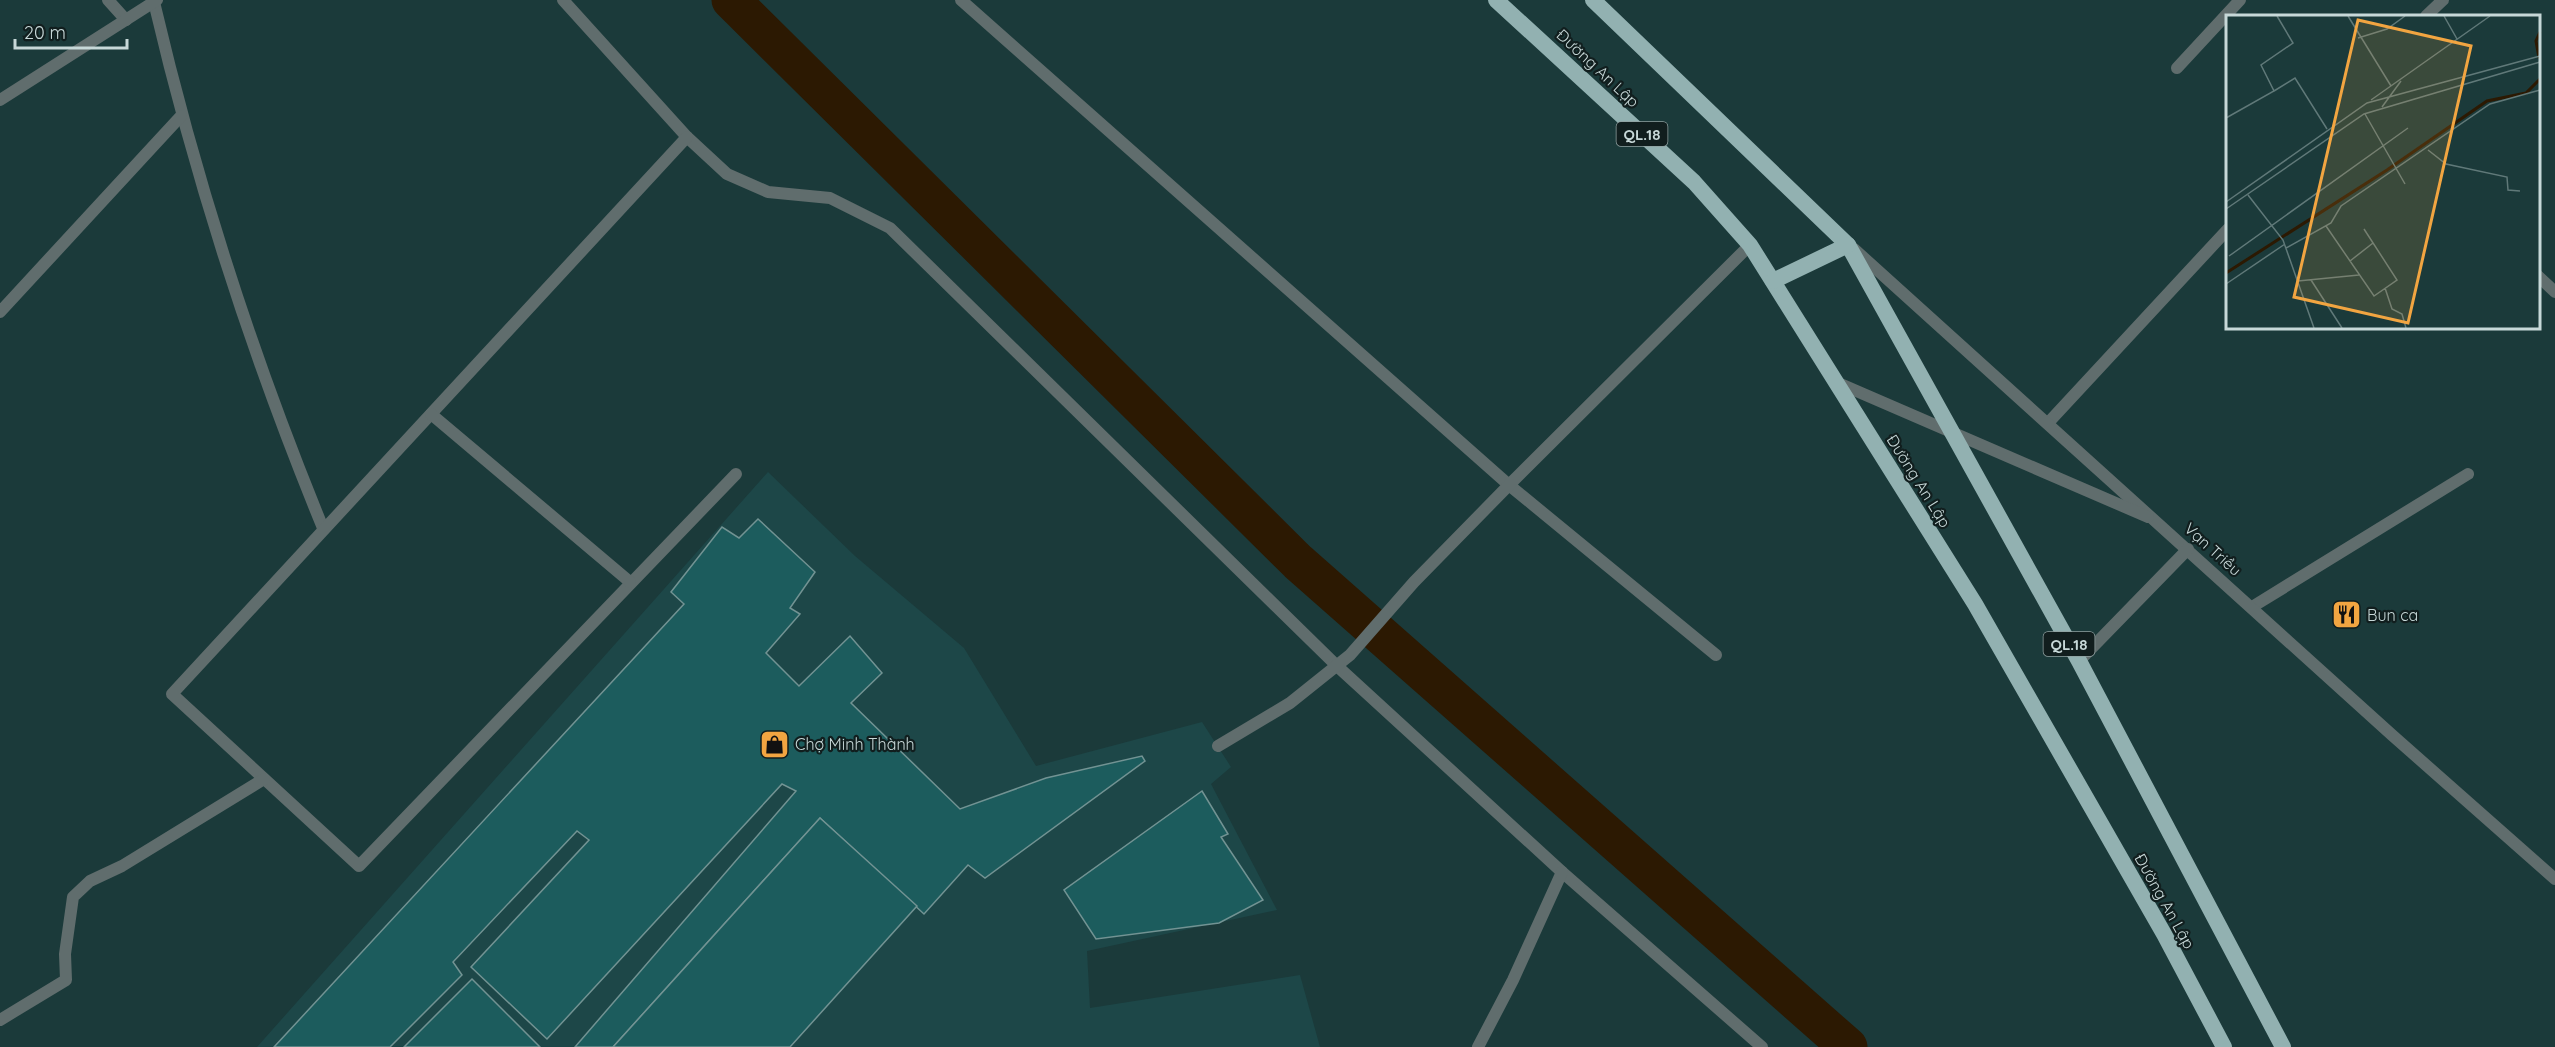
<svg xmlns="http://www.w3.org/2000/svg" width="2555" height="1047" viewBox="0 0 2555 1047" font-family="Quicksand,sans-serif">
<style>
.built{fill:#1d4748}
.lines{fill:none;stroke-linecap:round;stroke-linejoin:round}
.canal{stroke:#2c1902;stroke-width:39}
.building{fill:#1c5c5d;stroke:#729393;stroke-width:1.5}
.service{stroke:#606d6d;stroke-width:12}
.minor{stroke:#606d6d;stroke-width:12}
.tertiary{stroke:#606d6d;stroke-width:12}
.trunk{stroke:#92b1b1;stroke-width:16}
.labels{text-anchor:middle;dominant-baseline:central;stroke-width:4.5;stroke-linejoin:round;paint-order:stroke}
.shield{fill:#111e1e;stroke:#90a0a0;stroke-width:1.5}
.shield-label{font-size:15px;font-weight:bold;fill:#c7d8d8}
.street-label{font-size:16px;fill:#c7d8d8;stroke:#111e1e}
.poi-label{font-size:16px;fill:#c7d8d8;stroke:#111e1e;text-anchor:start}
.inset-river{fill:none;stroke:#2c1902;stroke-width:3}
.inset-road{fill:none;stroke:#607979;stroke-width:1.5}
.view{fill:#f2a541;fill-opacity:0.15;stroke:#f2a541;stroke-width:3}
.inset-edge{fill:none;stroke:#c7d8d8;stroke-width:3}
</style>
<rect width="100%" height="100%" fill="#1b3a3a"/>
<polygon class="built" points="768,472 855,556 964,648 1036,766 1202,722 1231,767 1211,784 1277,910 1087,951 1090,1008 1300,975 1320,1047 257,1047"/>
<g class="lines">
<polyline class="canal" points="731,0 1298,562 1848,1047"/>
</g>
<g class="building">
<polygon points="758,519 815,572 790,608 800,614 766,653 799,686 850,636 882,673 851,703 960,809 1046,778 1142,756 1145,761 985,878 968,865 924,914 820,818 613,1047 575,1047 796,791 782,784 547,1039 471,967 589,840 577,831 453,962 462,975 390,1047 274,1047 684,604 671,592 722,527 739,538"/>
<polygon points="1202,791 1228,834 1221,837 1263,900 1219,923 1096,939 1064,890"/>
<polygon points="820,818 917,906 790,1047 613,1047"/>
<polygon points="472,979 540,1047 404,1047"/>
</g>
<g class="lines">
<g class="service">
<polyline points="108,0 126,20"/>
<polyline points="2177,68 2240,0"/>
<polyline points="2252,607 2468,474"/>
</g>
<g class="minor">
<polyline points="563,0 687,137 727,174 768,192 830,198 890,228 1337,666 1562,872 1762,1047"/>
<polyline points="961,0 1509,485 1716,655"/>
<path d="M154 2C196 181 253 358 323 528"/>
<polyline points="2426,16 2443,0"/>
<polyline points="687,137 172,694 359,866 736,474"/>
<polyline points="2538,276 2555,292"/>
<polyline points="0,312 181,116"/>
<polyline points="431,414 630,582"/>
<polyline points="2048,423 2228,229"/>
<polyline points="1218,746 1290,703 1350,655 1414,582 1509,485 1750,245"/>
<polyline points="0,1020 66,980 65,954 73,897 90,881 122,866 264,779"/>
<polyline points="1478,1047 1513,980 1562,872"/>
</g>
<g class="tertiary">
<polyline points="0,100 157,0"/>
<polyline points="1854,249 2392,735 2555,879"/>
<polyline points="1838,383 2148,517"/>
<polyline points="2079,661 2188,549"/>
</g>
<g class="trunk">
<polyline points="1496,0 1694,182 1750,245 1975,604 2164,934 2224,1047"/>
<polyline points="1593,0 1848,245 2079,661 2283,1047"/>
<polyline points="1773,281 1848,245"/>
</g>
</g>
<defs>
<symbol id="restaurant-square" viewBox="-11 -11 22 22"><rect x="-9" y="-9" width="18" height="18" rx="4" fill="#f2a541" stroke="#111e1e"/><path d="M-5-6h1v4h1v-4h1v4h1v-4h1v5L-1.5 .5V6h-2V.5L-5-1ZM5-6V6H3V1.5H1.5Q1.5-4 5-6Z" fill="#111"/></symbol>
<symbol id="shop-square" viewBox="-11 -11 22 22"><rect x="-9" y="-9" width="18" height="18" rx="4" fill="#f2a541" stroke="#111e1e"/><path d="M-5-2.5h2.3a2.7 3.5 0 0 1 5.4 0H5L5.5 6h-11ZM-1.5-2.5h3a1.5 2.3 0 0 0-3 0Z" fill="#111"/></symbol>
</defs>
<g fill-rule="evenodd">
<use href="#restaurant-square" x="2330" y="598" width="33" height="33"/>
<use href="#shop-square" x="758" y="728" width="33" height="33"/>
</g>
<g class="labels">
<g class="shield">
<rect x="1616.5" y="122" width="51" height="24" rx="4.5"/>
<rect x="2043.5" y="632" width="51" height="24" rx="4.5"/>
</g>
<g class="shield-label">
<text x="1642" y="134">QL.18</text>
<text x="2069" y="644">QL.18</text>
</g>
<g class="street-label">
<text transform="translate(1598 68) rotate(43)">Đường An Lập</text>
<text transform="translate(1919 481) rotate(58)">Đường An Lập</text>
<text transform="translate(2213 549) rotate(42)">Vạn Triều</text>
<text transform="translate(2165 901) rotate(61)">Đường An Lập</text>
</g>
<g class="poi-label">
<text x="2367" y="615">Bun ca</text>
<text x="795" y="744">Chợ Minh Thành</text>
</g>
</g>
<g transform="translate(2226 15)">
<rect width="314" height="314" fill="#1b3a3a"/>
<path class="inset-river" d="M313 43 310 26 314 17M0 258 161 155 261 86 300 78 314 64"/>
<path class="inset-road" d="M122 1 165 71M218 1 231 24M132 23 161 14 179 1M48 76 69 63 101 114M145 85 264 1M156 92 175 66M139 99 179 169M0 103 48 76 35 50 67 28 51 1M202 135 220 149 281 162 282 175 294 176M22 180 57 225 88 313M0 187 141 88 314 41M0 194 138 99 314 47M100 211 148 281 171 265 138 214M60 233 105 208 115 191 264 89 314 75M3 241 182 113M124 246 147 228M85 265 116 313M72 266 133 260M0 269 59 229M159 273 166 294 176 299 180 313"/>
<path class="view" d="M132 5 245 31 182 308 68 282Z"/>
<rect width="314" height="314" class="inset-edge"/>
</g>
<path d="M15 39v9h112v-9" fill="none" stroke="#c7d8d8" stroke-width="3"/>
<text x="24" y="39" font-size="18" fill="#c7d8d8" stroke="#111e1e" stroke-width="4.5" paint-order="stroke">20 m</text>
</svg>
